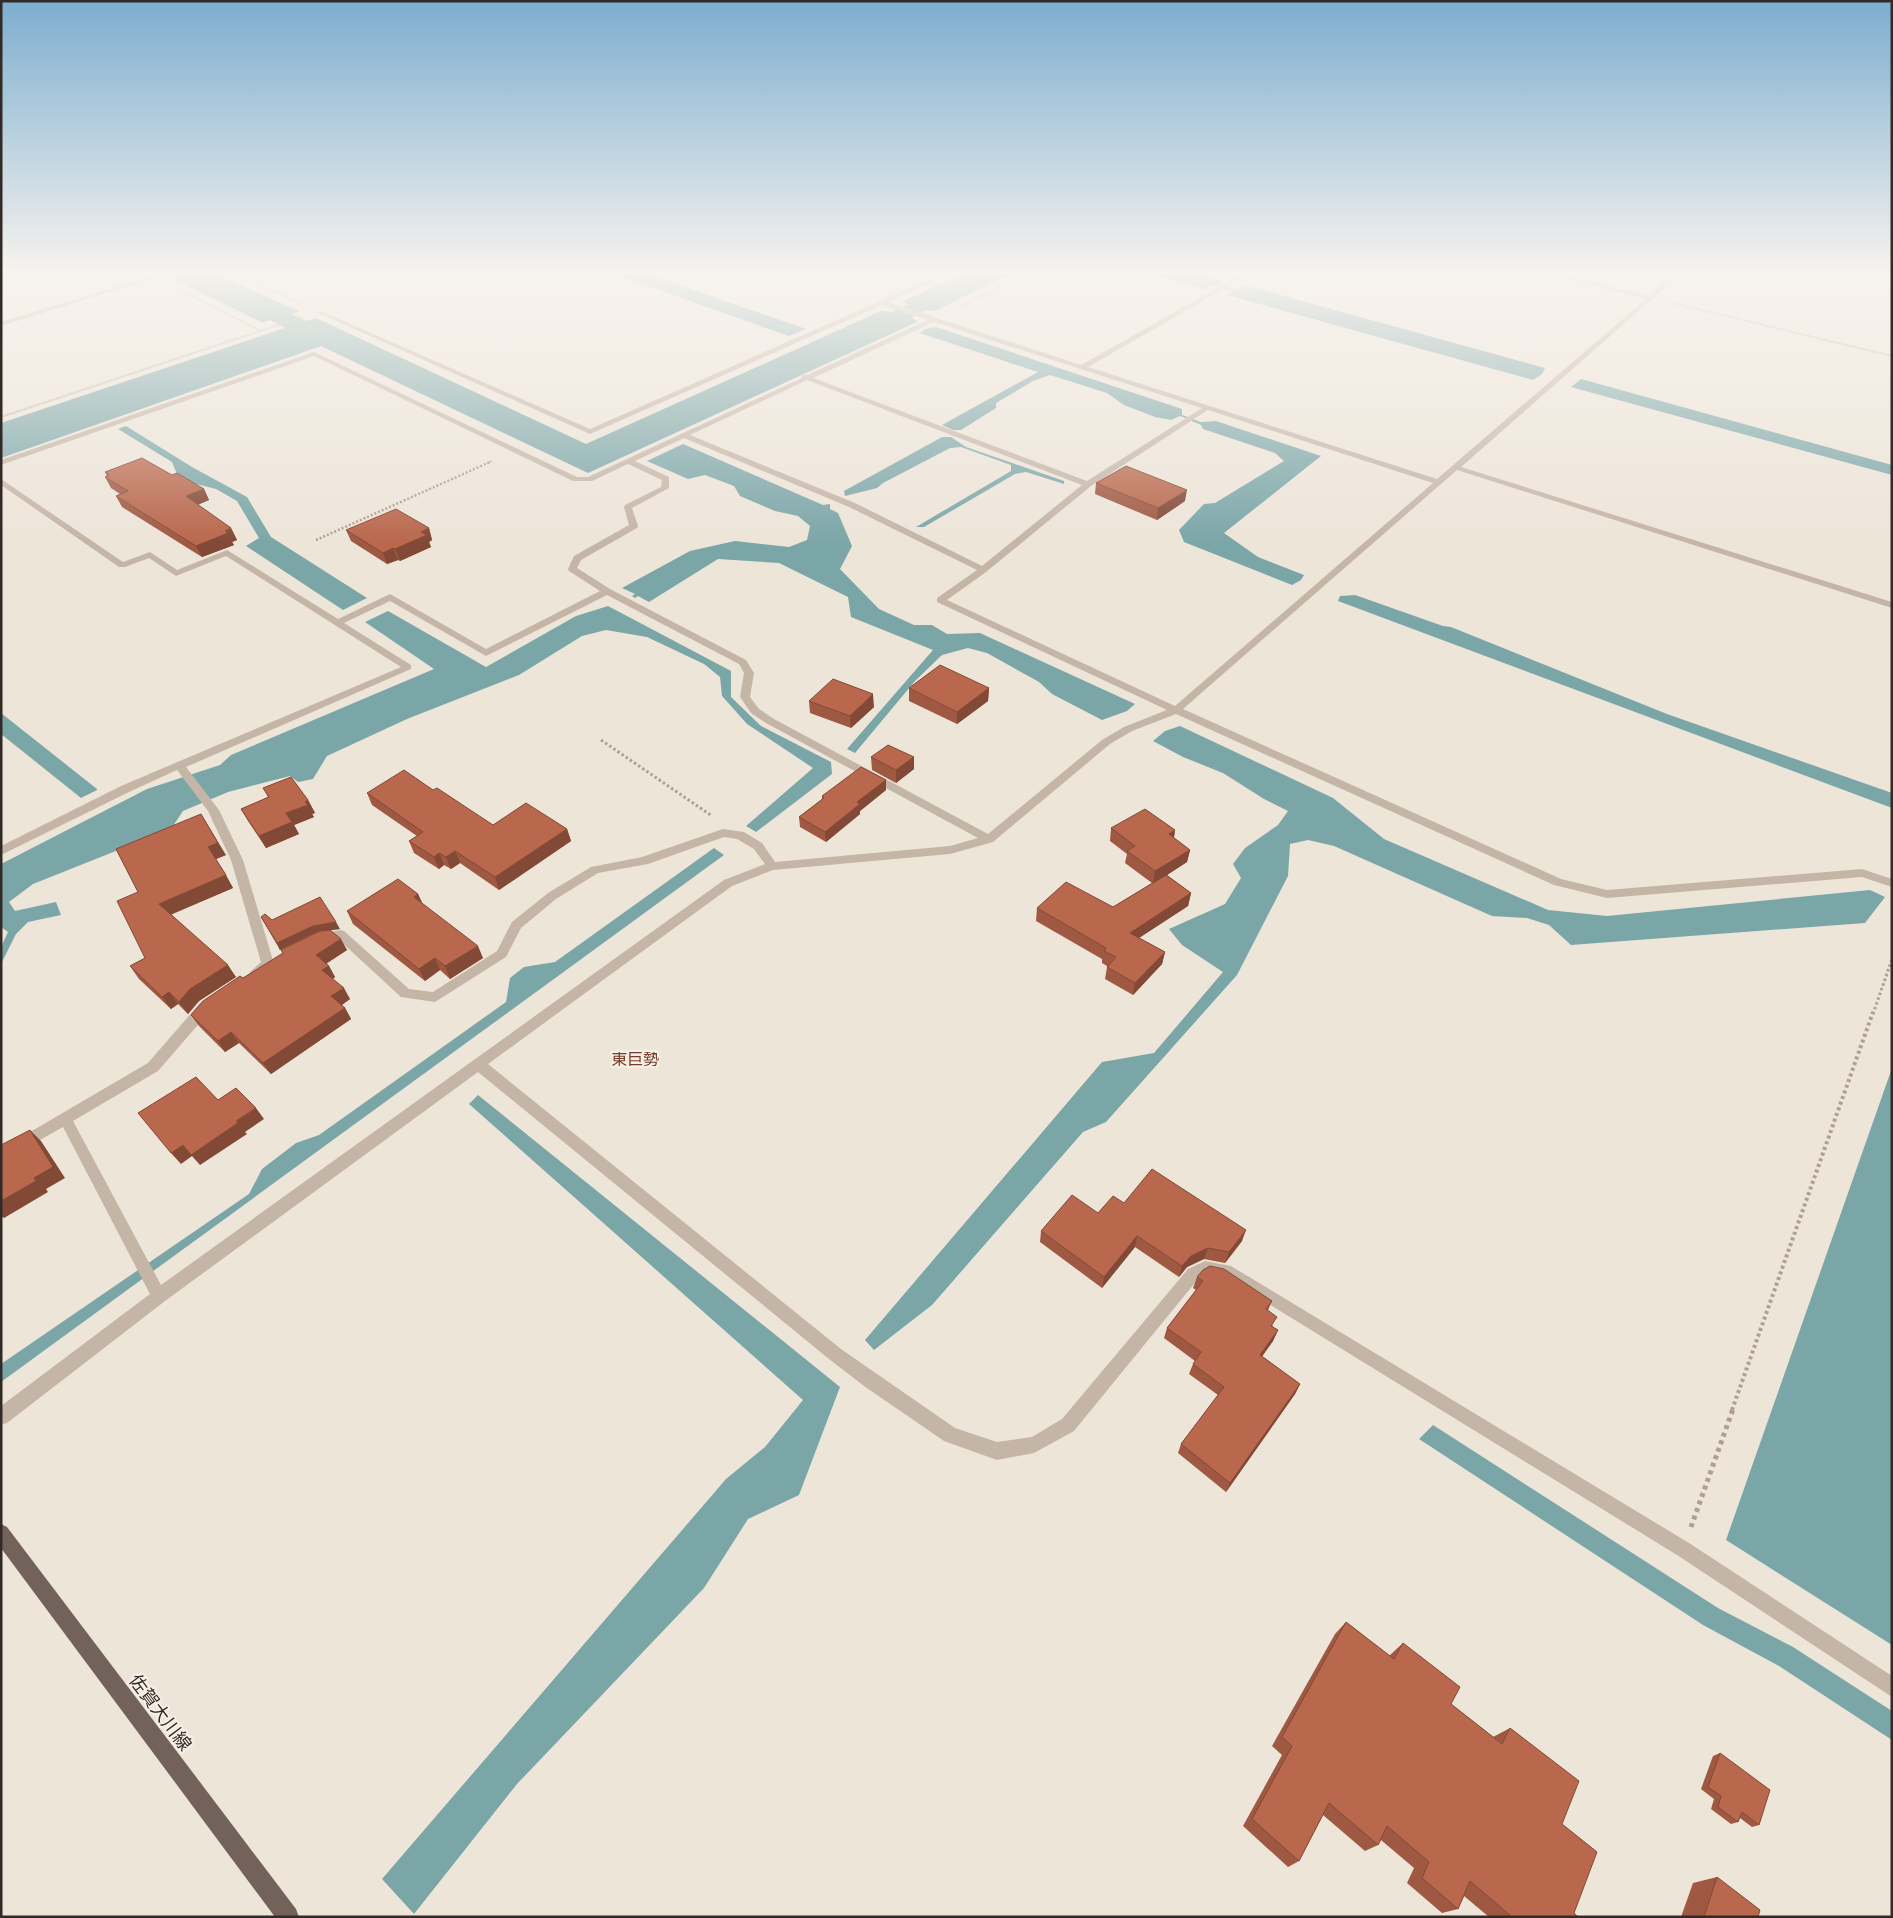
<svg xmlns="http://www.w3.org/2000/svg" width="1893" height="1918" viewBox="0 0 1893 1918" font-family="Lato,'Noto Sans JP',sans-serif">
<style>
.water{fill:#7ba6a8}
.lines{fill:none;stroke-linecap:round;stroke-linejoin:round}
.path-far4{stroke:#b09f91;stroke-width:2;stroke-dasharray:1 1;stroke-linecap:butt}
.path-far3{stroke:#b09f91;stroke-width:2.5;stroke-dasharray:2 2;stroke-linecap:butt}
.path-far2{stroke:#b09f91;stroke-width:3;stroke-dasharray:2.5 2.5;stroke-linecap:butt}
.path-far1{stroke:#b09f91;stroke-width:4;stroke-dasharray:3 3;stroke-linecap:butt}
.path{stroke:#b09f91;stroke-width:5;stroke-dasharray:4 4;stroke-linecap:butt}
.street{fill:#c5b5a7;fill-rule:evenodd}
.primary{fill:#726259;fill-rule:evenodd}
.wall{fill:#9f5942}
.shaded-wall{fill:#824936}
.building{fill:#b9684d;stroke:#824936}
.labels{text-anchor:middle;dominant-baseline:central;stroke-width:4.5;stroke-linejoin:round;paint-order:stroke}
.neighbourhood-label{font-size:16px;fill:#783c28;stroke:#f6efe5}
.near-street-label{font-size:18px;fill:#322a27;stroke:#f6efe5}
</style>
<rect width="100%" height="100%" fill="#eee5d9"/>
<g class="water">
<polygon points="181,274 221,274 219,276 299,311 292,314 306,321 316,318 586,444 881,311 892,312 908,305 903,301 964,274 1010,274 935,311 927,310 912,317 917,322 588,473 321,346 1,458 1,423 285,328 270,320 263,323 172,279"/>
<polygon points="614,274 648,274 806,329 789,336"/>
<polygon points="1153,274 1200,274 1222,280 1217,284 1236,290 1244,285 1545,368 1542,374 1533,380 1227,295 1234,291 1212,285 1205,289"/>
<polygon points="936,327 1182,409 1182,415 1201,422 1216,421 1321,456 1224,533 1258,557 1304,575 1301,580 1292,585 1184,542 1179,530 1204,504 1215,503 1284,461 1275,453 1203,429 1201,425 1180,416 1171,420 1155,417 1124,405 1107,393 1050,375 1033,381 996,403 996,408 961,430 953,430 942,425 1038,372 920,333 925,329"/>
<polygon points="1581,379 1892,465 1892,475 1571,387"/>
<polygon points="126,426 192,467 247,497 271,537 367,598 343,610 246,546 259,538 237,501 216,489 192,483 177,474 172,462 118,429"/>
<polygon points="942,437 951,437 966,447 1064,481 1064,484 1026,472 1015,474 924,527 916,527 1011,471 1011,465 961,447 950,448 883,483 877,488 845,496 844,491"/>
<polygon points="683,444 823,505 830,504 830,509 838,513 852,546 840,569 879,609 914,625 932,625 947,634 980,633 1135,704 1127,711 1102,720 1052,694 1039,682 987,653 968,648 942,655 915,681 855,753 847,749 933,650 851,617 848,597 779,563 718,559 649,602 638,596 635,598 632,596 635,594 622,588 690,551 735,541 789,547 807,540 810,526 798,516 775,511 740,496 734,486 705,475 688,479 647,461"/>
<polygon points="1355,595 1443,626 1451,627 1667,714 1892,793 1892,808 1338,601 1340,596"/>
<polygon points="608,606 731,671 731,697 761,726 831,762 832,774 756,832 746,826 813,768 747,724 722,696 720,677 704,664 647,637 606,630 582,636 519,675 407,719 327,756 313,779 298,782 290,776 228,792 183,811 171,829 33,884 9,902 15,911 56,902 61,915 28,922 16,934 1,964 1,947 8,932 1,927 1,864 147,789 220,765 231,755 434,669 365,622 388,611 486,667 576,616"/>
<polygon points="1,713 97,789 97,790 81,798 1,734"/>
<polygon points="1180,726 1333,798 1384,839 1548,910 1607,916 1870,890 1885,897 1865,923 1571,945 1549,925 1527,918 1492,916 1334,846 1308,840 1290,844 1288,876 1237,975 1106,1122 1083,1132 932,1305 874,1350 865,1340 1102,1062 1154,1053 1223,972 1182,945 1169,929 1225,904 1241,878 1233,864 1245,848 1278,825 1288,811 1264,799 1223,773 1183,757 1153,741 1165,731"/>
<polygon points="714,848 724,855 1,1382 1,1364 249,1194 262,1169 296,1143 319,1135 506,1002 510,978 524,967 555,962"/>
<polygon points="1892,1068 1892,1645 1726,1540"/>
<polygon points="478,1095 840,1387 799,1495 748,1519 704,1588 517,1784 414,1914 382,1879 726,1479 765,1447 803,1400 469,1104"/>
<polygon points="1433,1425 1718,1608 1793,1647 1892,1711 1892,1740 1779,1666 1703,1625 1419,1439"/>
</g>
<g class="lines">
<g class="path-far4">
<polyline points="236,274 302,304"/>
<polyline points="174,287 261,331"/>
<polyline points="1672,303 1892,356"/>
<polyline points="959,307 1028,274"/>
<polyline points="1,417 302,317"/>
<polyline points="487,463 492,461"/>
</g>
<polyline class="path-far3" points="316,540 490,462"/>
<g class="path-far2">
<polyline points="601,740 712,816"/>
<polyline points="1873,1014 1892,959"/>
</g>
<polyline class="path-far1" points="1732,1410 1873,1012"/>
<polyline class="path" points="1691,1527 1733,1409"/>
<g class="street">
<polygon points="157,274 167,274 1,326 1,322"/>
<path d="M941 274H950L888 302 1081 365 1242 274H1250L1088 367 1437 479 1646 299 1547 274H1559L1649 296 1674 274H1681L1461 467 1892 602V608L1457 470 1183 709 1561 879 1607 890 1862 869 1892 879V887L1862 877 1607 898 1554 885 1176 714 1132 731 1110 744 993 842 950 854 773 870 732 886 488 1064 841 1349 955 1428 997 1442 1032 1437 1062 1419 1188 1269 1205 1261 1231 1266 1689 1543 1892 1676V1697L1677 1555 1228 1279 1206 1275 1198 1279 1074 1431 1034 1453 997 1460 944 1441 864 1386 829 1359 478 1072 165 1301 7 1423 1 1425V1406L150 1294 63 1127 1 1162V1149L148 1063 200 1003H210L211 1007 210 1011 158 1071 73 1121 161 1285 724 880 765 864 754 849 737 839 724 837 648 864 598 873 556 899 521 928 506 957 435 1002 401 997 338 939 319 943 315 941 313 938 315 935 340 930 344 931 409 989 433 992 497 951 512 922 548 893 591 867 642 857 723 829 744 832 762 843 775 862 950 846 978 838 766 723 751 713 740 697 744 673 739 664 607 595 486 656 390 601 344 623 411 665V669L186 767 219 810 243 860 274 964 260 975H252L250 972 261 962 231 860 208 811 177 770 129 792 1 855V846L121 786 401 667 226 556 176 576 149 558 125 567H119L1 485V479L123 562 150 552 177 570 227 550 338 619 390 594 486 649 600 591 569 571 568 569 574 556 629 525 624 507 625 505 661 487 662 480 628 464 592 481H573L314 356 1 465V460L314 352 577 477H588L802 378V375H807L928 320 882 305 590 434 316 312 321 311 590 429ZM934 322 1202 408 1087 481 813 378ZM807 380 1082 485 982 566 855 503 690 435ZM1208 410 1433 483 1175 706 947 600 986 572 1091 486ZM684 438 849 507 977 570 937 598V602L1167 710 1124 727 1102 740 988 834 774 719 759 709 750 697 754 673 746 660 610 589 577 568 581 560 637 528 638 526 632 508 669 488V477L635 461Z"/>
</g>
<polygon class="primary" points="1,1524 7,1527 296,1909 299,1917 275,1917 1,1548"/>
</g>
<g class="wall">
<polygon points="105,472 172,475 204,489 209,500 198,505 231,528 237,540 232,542 234,545 202,557 122,507 116,496 120,494 111,488 105,477 107,476"/>
<polygon points="1096,483 1185,501 1157,520 1095,494"/>
<polygon points="429,528 432,540 429,542 431,547 400,561 398,560 387,564 351,541 346,530"/>
<polygon points="909,688 989,688 988,701 957,724 909,701"/>
<polygon points="809,701 874,707 851,728 810,713"/>
<polygon points="871,757 914,757 914,769 896,783 872,770"/>
<polygon points="886,780 886,790 860,811 860,814 826,842 800,827 799,817 822,799 822,796"/>
<polygon points="263,788 308,800 315,813 312,814 314,817 294,825 299,834 266,848 248,821 241,809 268,797"/>
<polygon points="433,790 493,825 567,829 571,841 499,890 460,863 451,869 444,865 439,869 414,853 409,841 417,836 372,805 367,793"/>
<polygon points="1111,828 1175,830 1174,838 1190,850 1187,862 1167,875 1191,893 1188,906 1139,938 1165,952 1162,964 1133,995 1105,979 1107,967 1107,966 1102,963 1102,959 1036,921 1037,908 1113,907 1152,883 1125,863 1127,854 1110,841"/>
<polygon points="116,849 226,855 216,859 233,888 171,914 236,977 199,1001 188,1014 178,1004 171,1009 139,979 130,966 145,958 138,892"/>
<polygon points="418,894 422,903 483,958 450,979 440,970 425,981 353,924 347,911"/>
<polygon points="261,917 272,920 340,929 331,930 347,950 326,964 329,966 335,977 333,979 350,999 341,1005 345,1008 351,1019 271,1074 239,1043 225,1052 199,1026 191,1015 243,978 317,932 280,950"/>
<polygon points="1124,1203 1242,1241 1225,1263 1204,1259 1187,1267 1179,1277 1135,1247 1102,1288 1040,1242 1041,1231 1098,1213"/>
<polygon points="1197,1277 1272,1301 1268,1310 1273,1327 1278,1330 1273,1341 1262,1356 1300,1384 1295,1394 1226,1492 1178,1453 1181,1444 1218,1395 1189,1374 1193,1364 1195,1361 1164,1338 1167,1328 1196,1290 1193,1288"/>
<polygon points="1346,1622 1389,1656 1403,1643 1451,1704 1493,1737 1510,1728 1562,1824 1574,1913 1578,1917 1489,1917 1464,1896 1458,1909 1442,1913 1407,1883 1414,1868 1381,1840 1378,1845 1365,1851 1323,1815 1299,1861 1288,1867 1243,1826 1282,1755 1272,1746 1335,1634"/>
<polygon points="1720,1753 1759,1825 1752,1827 1740,1818 1738,1822 1731,1824 1711,1809 1714,1799 1701,1789 1713,1756"/>
<polygon points="1717,1877 1758,1917 1681,1917 1693,1883"/>
</g>
<g class="shaded-wall">
<polygon points="204,489 209,500 191,507 186,496"/>
<polygon points="1187,490 1185,501 1157,520 1158,508"/>
<polygon points="231,528 237,540 232,542 234,545 202,557 196,546"/>
<polygon points="429,528 432,540 429,542 431,547 400,561 395,549 421,532"/>
<polygon points="393,548 398,560 387,564 383,553"/>
<polygon points="989,688 988,701 957,724 957,712"/>
<polygon points="873,694 874,707 851,728 850,716"/>
<polygon points="914,757 914,769 896,783 896,770"/>
<polygon points="886,780 886,790 860,811 860,814 826,842 825,832 857,802"/>
<polygon points="308,800 315,813 312,814 314,817 294,825 299,834 266,848 259,836 286,813"/>
<polygon points="201,814 226,855 216,859 208,847"/>
<polygon points="567,829 571,841 499,890 495,877"/>
<polygon points="1175,830 1173,843 1169,834"/>
<polygon points="1190,850 1187,862 1153,884 1155,871"/>
<polygon points="455,851 460,863 451,869 446,857"/>
<polygon points="439,853 444,865 439,869 434,857"/>
<polygon points="226,875 233,888 168,916 159,904"/>
<polygon points="1191,893 1188,906 1128,945 1130,933"/>
<polygon points="418,894 424,907 414,897"/>
<polygon points="336,922 340,929 317,932 280,950 277,943 313,926"/>
<polygon points="341,939 347,950 322,966 316,955"/>
<polygon points="478,946 483,958 450,979 445,966"/>
<polygon points="1165,952 1162,964 1133,995 1135,983"/>
<polygon points="435,958 440,970 425,981 419,969"/>
<polygon points="228,965 236,977 199,1001 188,1014 179,1002 190,989"/>
<polygon points="329,966 335,977 329,981 322,970"/>
<polygon points="344,988 350,999 338,1008 331,996"/>
<polygon points="169,992 178,1004 171,1009 162,997"/>
<polygon points="345,1008 351,1019 271,1074 263,1063"/>
<polygon points="231,1032 239,1043 225,1052 218,1041"/>
<polygon points="256,1108 264,1119 245,1132 247,1134 200,1165 192,1156 181,1164 171,1153 183,1145 236,1121"/>
<polygon points="30,1130 41,1141 65,1178 46,1189 48,1192 4,1218 1,1216 1,1201"/>
<polygon points="1246,1230 1242,1241 1225,1263 1229,1252"/>
<polygon points="1137,1236 1135,1247 1102,1288 1104,1277"/>
<polygon points="1208,1248 1204,1259 1187,1267 1179,1277 1182,1266 1191,1256"/>
<polygon points="1278,1330 1273,1341 1256,1365 1260,1355"/>
<polygon points="1300,1384 1295,1394 1226,1492 1230,1483"/>
</g>
<g class="building">
<polygon points="142,458 172,475 177,473 204,489 186,496 231,528 225,531 228,533 196,546 116,496 128,491 105,477 109,475 105,472"/>
<polygon points="1126,466 1187,490 1158,508 1096,483"/>
<polygon points="396,509 429,528 421,532 427,535 395,549 393,548 383,553 346,530"/>
<polygon points="940,665 989,688 957,712 909,688"/>
<polygon points="833,679 873,694 850,716 809,701"/>
<polygon points="888,745 914,757 896,770 871,757"/>
<polygon points="861,767 886,780 857,802 860,804 825,832 799,817 824,798 822,796"/>
<polygon points="404,770 433,790 437,788 493,825 526,803 567,829 495,877 455,851 446,857 439,853 434,857 409,841 423,832 367,793"/>
<polygon points="291,777 308,800 305,802 308,805 286,813 292,822 259,836 241,809 269,797 263,788"/>
<polygon points="1145,809 1175,830 1169,834 1190,850 1155,871 1127,851 1135,846 1111,828"/>
<polygon points="201,814 218,843 208,847 226,875 159,904 228,965 190,989 179,1002 169,992 162,997 130,966 145,958 117,901 138,892 116,849"/>
<polygon points="1166,875 1191,893 1130,933 1165,952 1135,983 1107,967 1116,957 1104,951 1106,948 1037,908 1066,882 1113,907"/>
<polygon points="398,879 418,894 414,897 478,946 445,966 435,958 419,969 347,911"/>
<polygon points="320,897 336,922 313,926 277,943 261,917 265,914 272,920"/>
<polygon points="330,930 341,939 316,955 329,966 322,970 344,988 331,996 345,1008 263,1063 231,1032 218,1041 191,1015 203,1001 240,976 243,978 283,953 281,950 320,931"/>
<polygon points="196,1077 218,1100 236,1088 256,1108 236,1121 238,1123 191,1155 183,1145 171,1153 138,1113"/>
<polygon points="30,1130 53,1167 34,1178 36,1181 1,1201 1,1145"/>
<polygon points="1152,1169 1246,1230 1229,1252 1208,1248 1191,1256 1182,1266 1137,1236 1104,1277 1041,1231 1072,1195 1098,1213 1113,1196 1124,1203"/>
<polygon points="1210,1266 1224,1269 1272,1301 1266,1309 1277,1317 1271,1326 1278,1330 1260,1355 1300,1384 1230,1483 1181,1444 1224,1387 1193,1364 1201,1352 1167,1328 1203,1281 1197,1277 1203,1270"/>
<polygon points="1346,1622 1394,1659 1403,1643 1460,1687 1451,1704 1502,1744 1510,1728 1579,1781 1562,1824 1597,1852 1574,1913 1578,1917 1512,1917 1470,1881 1458,1909 1422,1878 1429,1862 1387,1826 1378,1845 1329,1803 1299,1861 1252,1819 1292,1746 1282,1737"/>
<polygon points="1720,1753 1770,1790 1759,1825 1742,1812 1738,1822 1718,1807 1721,1796 1708,1787"/>
<polygon points="1717,1877 1760,1910 1758,1917 1704,1917"/>
</g>
<linearGradient id="sky" x2="0" y2="1"><stop stop-color="#7caece"/><stop offset="0.5" stop-color="#f7f3ee"/><stop offset="1" stop-color="#f7f3ee" stop-opacity="0"/></linearGradient>
<rect width="1893" height="543" fill="url(#sky)"/>
<g class="labels">
<g class="neighbourhood-label">
<text x="635" y="1058">東巨勢</text>
</g>
<g class="near-street-label">
<text transform="translate(161 1712) rotate(53)">佐賀大川線</text>
</g>
</g>
<rect width="1893" height="1918" fill="none" stroke="#322a27" stroke-width="5"/>
</svg>
